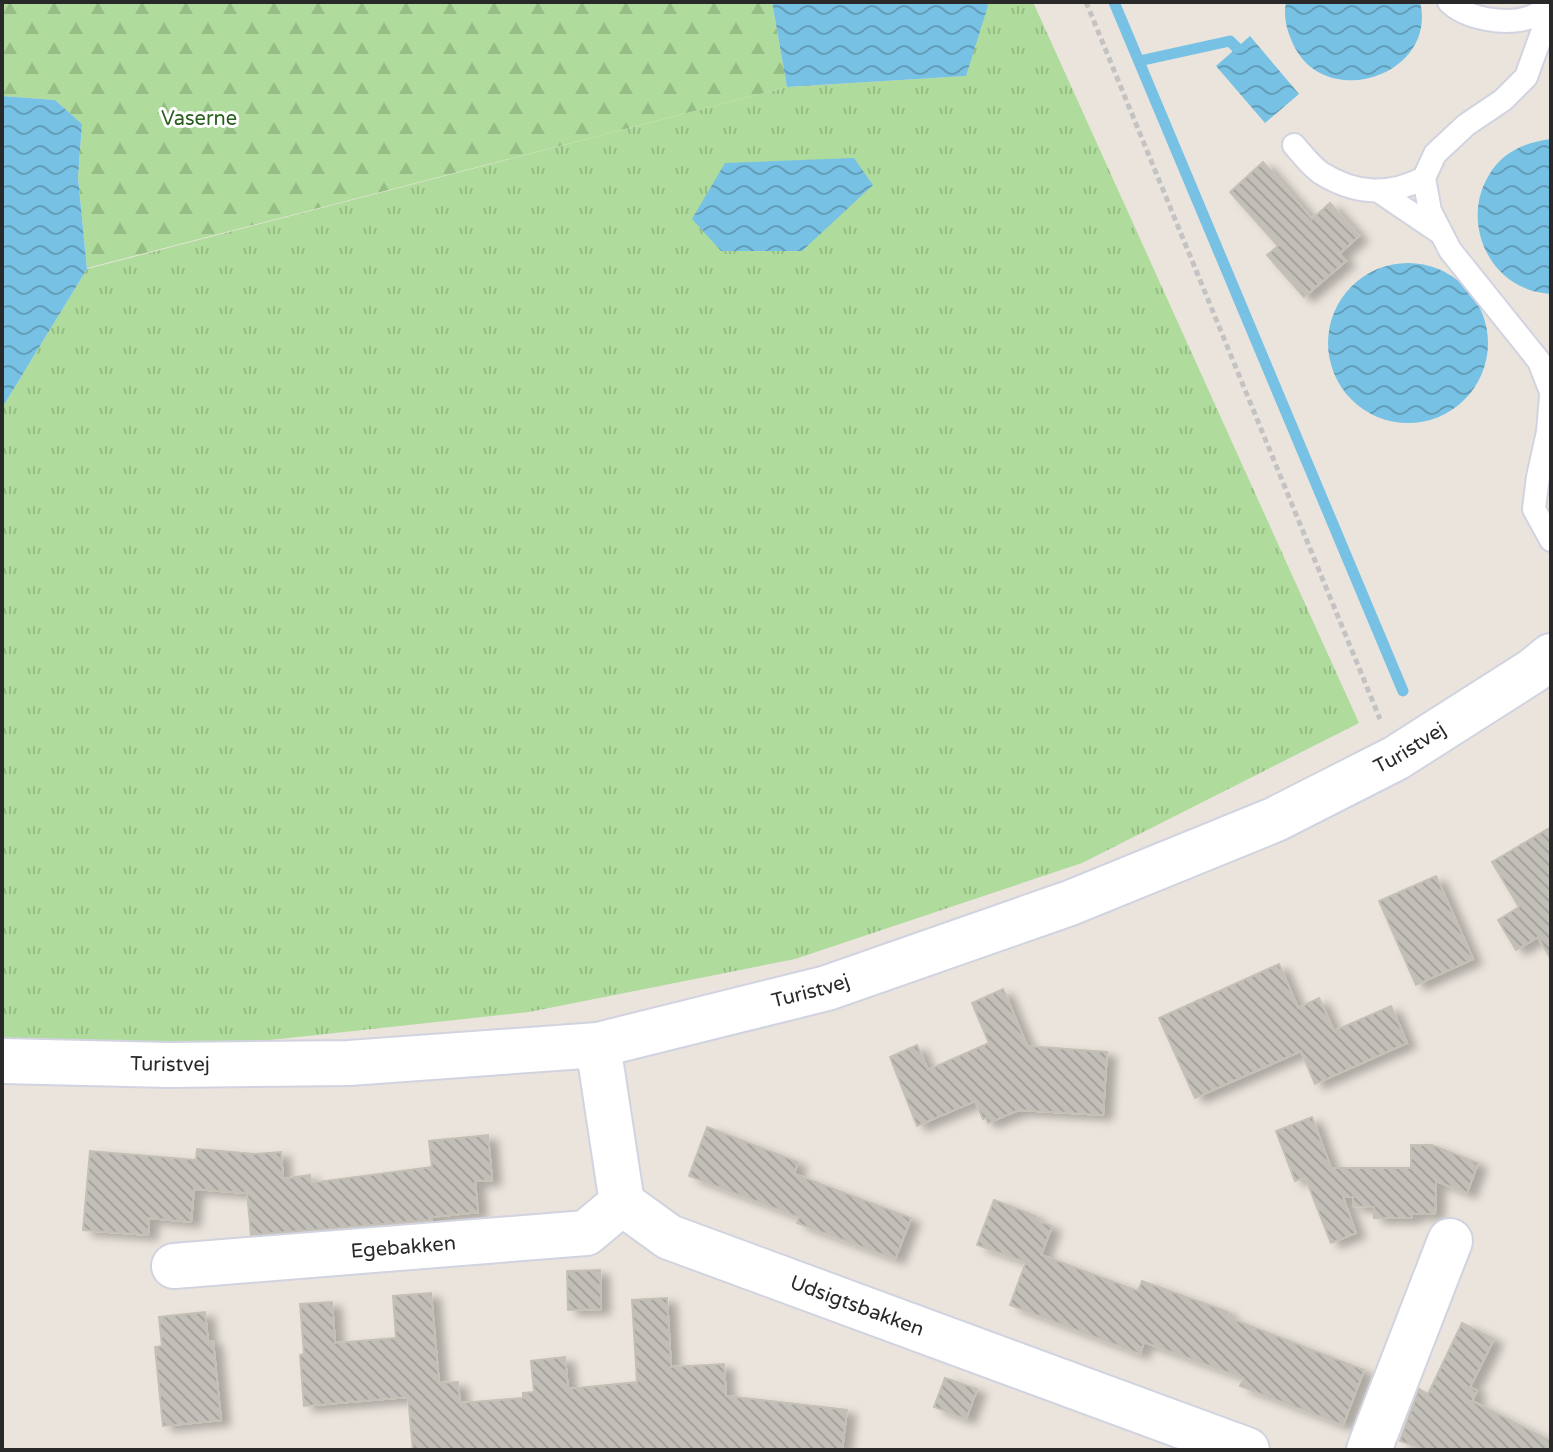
<svg xmlns="http://www.w3.org/2000/svg" width="1553" height="1452" viewBox="0 0 1553 1452" font-family="'Varela Round',sans-serif">
<style>
.grass{fill:url(#grass-tufts)}
.forest{fill:url(#forest-firs)}
.water{fill:url(#water-waves)}
.lines{fill:none;stroke-linecap:round;stroke-linejoin:round}
.stream{stroke:#77c2e4;stroke-width:11}
.building{fill:url(#building-back-hatch);stroke:#c5c0b6;stroke-width:2;filter:url(#shadow)}
.service-casing{stroke:#d1d3e0;stroke-width:26}
.minor-casing{stroke:#d1d3e0;stroke-width:48}
.path{stroke:#c3c3c3;stroke-width:5;stroke-dasharray:6 4;stroke-linecap:butt}
.service{stroke:#fff;stroke-width:22}
.minor{stroke:#fff;stroke-width:44}
.labels{text-anchor:middle;dominant-baseline:central;stroke-width:6;stroke-linejoin:round;paint-order:stroke}
.park-label{font-size:20px;fill:#2a5f1f;stroke:#fff}
.street-label{font-size:20px;fill:#292929;stroke:#fff}
</style>
<defs>
<pattern id="grass-tufts" width="24" height="20" patternUnits="userSpaceOnUse" patternTransform="scale(2)"><rect width="24" height="20" fill="#afdc9c"/><path d="M3 7l-1-3M5 7V3M7 7l1-3M15 17l-1-3M17 17v-4M19 17l1-3" fill="none" stroke="#97bd86"/></pattern>
<pattern id="forest-firs" width="22" height="20" patternUnits="userSpaceOnUse" patternTransform="scale(2)"><rect width="22" height="20" fill="#afdc9c"/><path d="M5 1l3.5 6h-7zM16 11l3.5 6h-7z" fill="#97bd86"/></pattern>
<pattern id="water-waves" width="16" height="10" patternUnits="userSpaceOnUse" patternTransform="scale(2)"><rect width="16" height="10" fill="#77c2e4"/><path d="M0 5q4-4 8 0t8 0" fill="none" stroke="#629eb9"/></pattern>
<pattern id="building-back-hatch" width="6" height="6" patternUnits="userSpaceOnUse" patternTransform="scale(2)"><rect width="6" height="6" fill="#c2beb8"/><path d="M-1 5l2 2M0 0l6 6M5-1l2 2" fill="none" stroke="#a7a39e"/></pattern>
<filter id="shadow"><feDropShadow dx="9" dy="5" stdDeviation="4" flood-color="#0004"/></filter>
</defs>
<rect width="100%" height="100%" fill="#eae4dc"/>
<polygon class="grass" points="987,2 1033,2 1359,723 1082,863 795,959 529,1012 2,1069 2,408 87,269 787,87 965,76 988,6"/>
<polygon class="forest" points="2,2 772,2 787,87 87,268 78,177 82,124 55,100 2,96"/>
<g class="water">
<polygon points="772,2 987,2 988,6 966,76 787,87"/>
<path d="M1286 2H1420C1438 75 1325 113 1293 44 1287 31 1283 17 1286 2Z"/>
<polygon points="1250,36 1299,94 1265,123 1216,66"/>
<polygon points="2,96 55,100 82,124 78,177 87,269 2,408"/>
<path d="M1551 139V294C1543 293 1534 292 1527 289 1482 272 1464 215 1489 175 1502 152 1526 142 1551 139Z"/>
<polygon points="854,158 873,185 802,251 721,251 692,219 725,163"/>
<circle cx="1408" cy="343" r="80"/>
</g>
<g class="lines">
<g class="stream">
<polyline points="1114,2 1403,691"/>
<polyline points="1139,61 1230,41 1237,48"/>
</g>
</g>
<g class="building">
<polygon points="1263,162 1312,219 1330,203 1359,236 1339,254 1346,261 1304,297 1267,255 1278,246 1230,192"/>
<polygon points="1551,827 1551,959 1538,937 1516,950 1498,920 1519,907 1492,862"/>
<polygon points="1436,876 1473,959 1416,985 1379,901"/>
<polygon points="1279,964 1298,1008 1319,998 1334,1031 1391,1006 1407,1043 1315,1084 1301,1051 1195,1098 1159,1018"/>
<polygon points="1003,989 1027,1046 1107,1052 1103,1115 1019,1110 988,1123 986,1118 983,1119 975,1101 917,1126 890,1057 917,1045 928,1070 989,1043 972,1003"/>
<polygon points="1312,1117 1331,1168 1411,1168 1411,1145 1432,1145 1478,1163 1467,1193 1436,1181 1435,1214 1412,1214 1412,1218 1374,1218 1374,1207 1353,1206 1353,1197 1343,1197 1356,1233 1331,1243 1305,1177 1295,1181 1276,1131"/>
<polygon points="707,1127 798,1162 794,1174 911,1218 895,1259 797,1223 799,1217 689,1176"/>
<polygon points="488,1135 492,1180 475,1181 478,1212 432,1217 432,1220 251,1235 247,1193 194,1189 191,1222 149,1218 148,1235 83,1230 90,1151 196,1160 197,1149 255,1154 281,1152 283,1179 310,1175 311,1183 432,1167 429,1141"/>
<polygon points="994,1200 1036,1216 1035,1220 1052,1226 1041,1255 1138,1291 1142,1281 1228,1312 1227,1317 1364,1370 1343,1425 1240,1386 1244,1378 1144,1342 1140,1354 1010,1305 1026,1262 977,1245"/>
<polygon points="600,1270 601,1309 568,1310 567,1271"/>
<polygon points="431,1293 439,1383 458,1382 460,1403 523,1398 523,1393 534,1392 531,1361 565,1357 568,1389 637,1382 632,1300 667,1298 671,1367 724,1364 726,1396 847,1410 842,1450 413,1450 408,1397 304,1406 300,1355 304,1354 300,1304 332,1302 335,1343 396,1338 393,1296"/>
<polygon points="205,1312 208,1341 213,1341 221,1420 163,1426 155,1347 162,1346 159,1317"/>
<polygon points="1462,1323 1494,1339 1470,1387 1477,1391 1472,1401 1551,1441 1551,1450 1426,1450 1400,1441 1419,1389 1428,1394"/>
<polygon points="945,1378 977,1389 966,1419 934,1407"/>
</g>
<g class="lines">
<defs>
<g id="service">
<path d="M1449 2C1467 19 1505 25 1528 18 1536 15 1543 11 1551 7"/>
<polyline points="1551,8 1526,77 1503,100 1466,125 1435,154 1424,178 1430,211 1450,250 1539,361 1551,392"/>
<path d="M1294 145C1302 154 1311 166 1321 173 1356 195 1389 196 1424 178"/>
<polyline points="1380,192 1439,232"/>
<polyline points="1551,396 1548,432 1538,477 1534,509 1551,540"/>
</g>
<g id="minor">
<path id="s1" d="M598 1045 622 1203 669 1237 1247 1450"/>
<path id="s2" d="M2 1061 169 1065 349 1063 598 1045 827 988 1070 903 1276 819 1396 758 1534 670 1551 656"/>
<path id="s3" d="M174 1266 586 1233 622 1203"/>
<polyline points="1369,1450 1450,1241"/>
</g>
</defs>
<use href="#service" class="service-casing"/>
<use href="#minor" class="minor-casing"/>
<polyline class="path" points="1086,2 1380,719"/>
<use href="#service" class="service"/>
<use href="#minor" class="minor"/>
</g>
<g class="labels">
<g class="park-label">
<text x="199" y="119">Vaserne</text>
</g>
<g class="street-label">
<text stroke="none"><textPath href="#s2" startOffset="1464">Turistvej</textPath></text>
<text stroke="none"><textPath href="#s2" startOffset="816">Turistvej</textPath></text>
<text stroke="none"><textPath href="#s2" startOffset="168">Turistvej</textPath></text>
<text stroke="none"><textPath href="#s3" startOffset="230">Egebakken</textPath></text>
<text stroke="none"><textPath href="#s1" startOffset="418">Udsigtsbakken</textPath></text>
</g>
</g>
<rect width="1553" height="1452" fill="none" stroke="#292929" stroke-width="8"/>
</svg>
